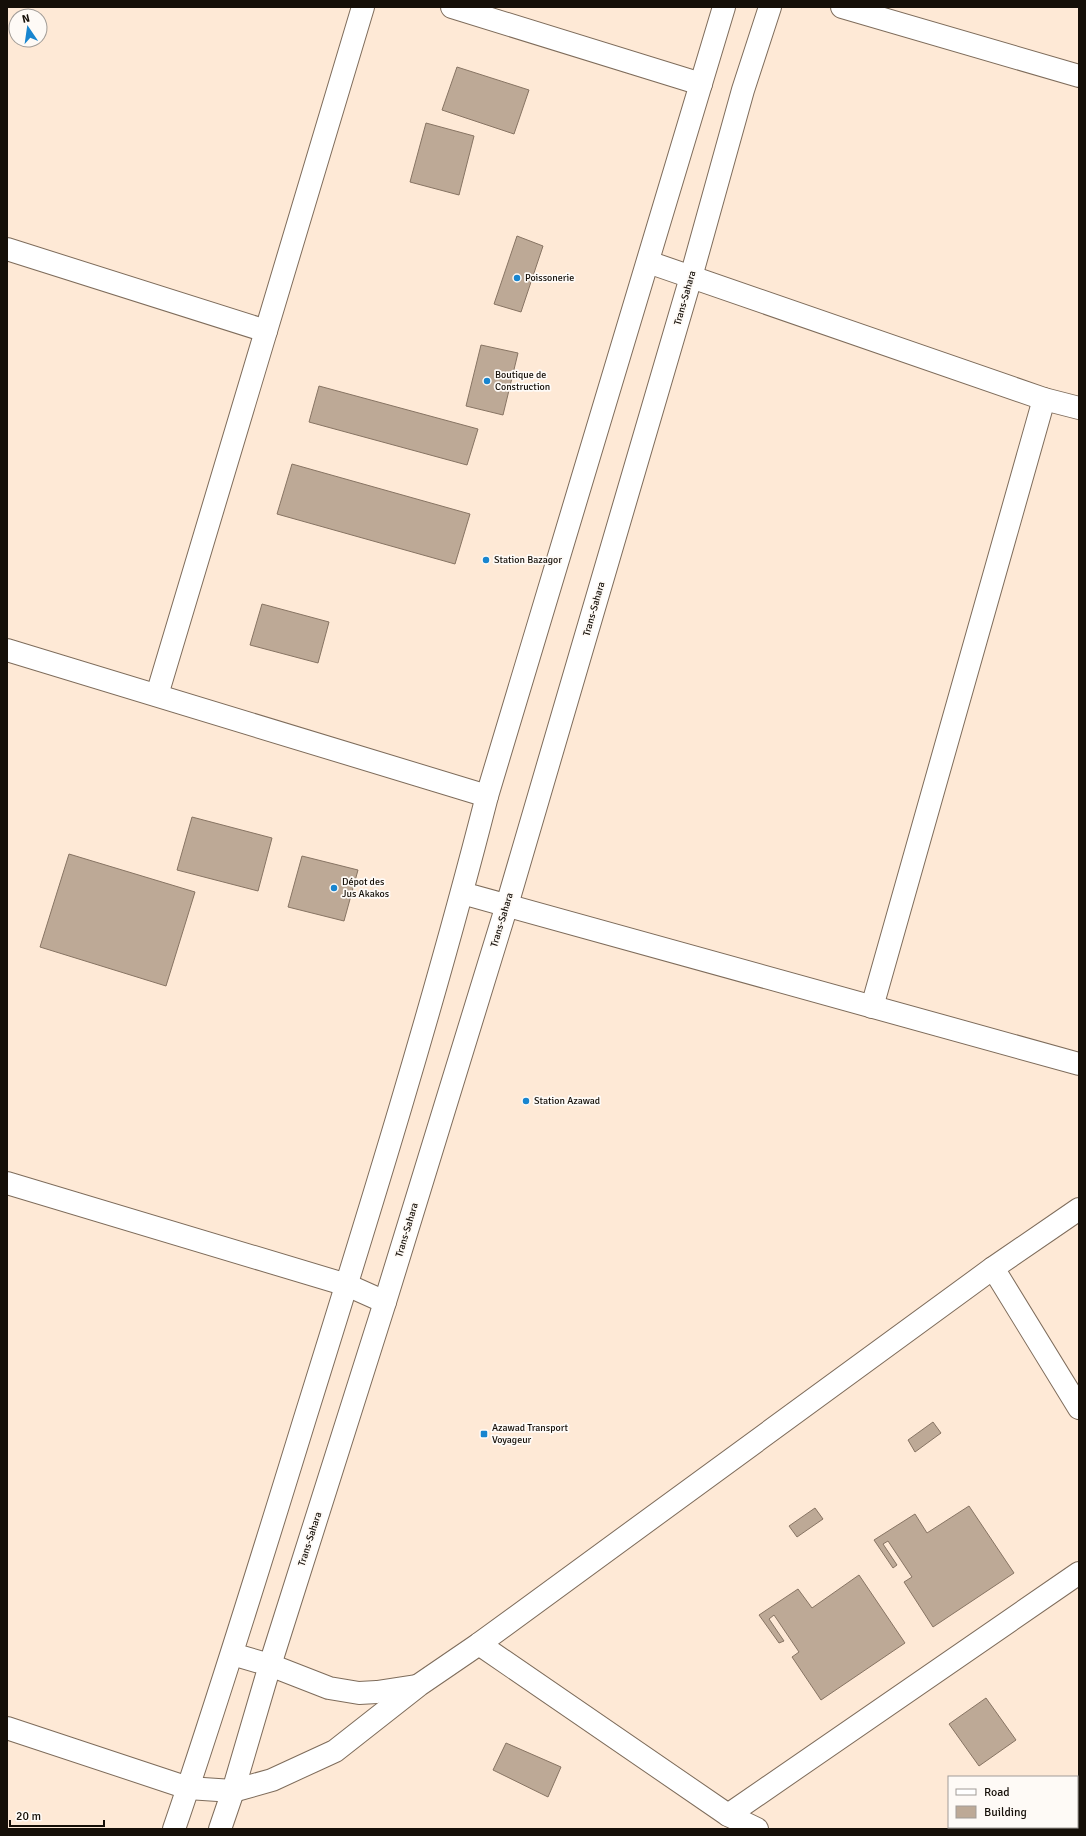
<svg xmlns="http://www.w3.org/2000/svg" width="1086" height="1836" viewBox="0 0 1086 1836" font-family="Signika,sans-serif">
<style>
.building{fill:#bda996;stroke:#877463}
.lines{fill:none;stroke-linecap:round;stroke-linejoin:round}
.street-casing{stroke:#7e6c5b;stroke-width:24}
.secondary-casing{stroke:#7e6c5b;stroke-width:24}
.primary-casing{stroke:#7e6c5b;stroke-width:24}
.street{stroke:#fff;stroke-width:22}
.secondary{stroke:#fff;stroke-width:22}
.primary{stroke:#fff;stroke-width:22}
.poi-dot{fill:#1885cf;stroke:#fefaf6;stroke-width:1.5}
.labels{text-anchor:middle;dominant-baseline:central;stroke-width:3.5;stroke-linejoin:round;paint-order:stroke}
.poi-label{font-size:10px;fill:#150f08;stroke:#fefaf6;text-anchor:start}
.street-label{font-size:10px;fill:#150f08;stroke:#fefaf6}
</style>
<rect width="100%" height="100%" fill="#fee9d6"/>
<g class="building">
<polygon points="457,67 529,90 514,134 442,110"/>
<polygon points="426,123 474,136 459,195 410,182"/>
<polygon points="517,236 543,246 521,312 494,304"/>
<polygon points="481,345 518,353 503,415 466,406"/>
<polygon points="319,386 478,429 467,465 309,422"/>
<polygon points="292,464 470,514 455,564 277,514"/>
<polygon points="262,604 329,622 318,663 250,645"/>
<polygon points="192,817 272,838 258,891 177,870"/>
<polygon points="69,854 195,892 166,986 40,947"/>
<polygon points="302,856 358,870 344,921 288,907"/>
<polygon points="933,1422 941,1433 915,1452 908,1440"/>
<polygon points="969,1506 1014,1573 933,1627 904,1582 912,1577 888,1541 883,1544 897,1565 893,1568 874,1540 915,1514 927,1533"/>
<polygon points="815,1508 823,1519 797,1537 789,1526"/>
<polygon points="859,1575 905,1643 821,1700 792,1657 799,1652 774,1615 769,1619 784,1641 779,1643 759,1615 798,1589 812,1608"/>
<polygon points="986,1698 1016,1740 979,1766 949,1724"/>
<polygon points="506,1743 561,1767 548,1797 493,1770"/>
</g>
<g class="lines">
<defs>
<g id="street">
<polyline points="452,7 701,84"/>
<polyline points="842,7 1079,76"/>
<polyline points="7,249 266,331"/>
<polyline points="648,262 1044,399 1079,408"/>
<polyline points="7,650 487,796"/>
<polyline points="157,695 363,7"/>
<polyline points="462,893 1079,1064"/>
<polyline points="872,1007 1044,399"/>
<polyline points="993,1268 1079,1408"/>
<polyline points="479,1644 728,1815 757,1829"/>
<polyline points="7,1728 188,1788"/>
<polyline points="728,1815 1079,1573"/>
</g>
<g id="secondary">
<polyline points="7,1183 347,1285 385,1302"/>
<polyline points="232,1654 270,1665 329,1688 359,1693 377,1692 416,1686"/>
<polyline points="188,1788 233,1791 272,1780 335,1751 419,1685 479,1644 993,1268 1079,1209"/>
</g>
<g id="primary">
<path d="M174 1829C221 1692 263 1554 306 1415 370 1210 434 1004 487 796L724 7"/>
<polyline points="220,1829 233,1791 270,1665 385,1302 507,905 691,277 743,90 770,7"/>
</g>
</defs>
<use href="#street" class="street-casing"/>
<use href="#secondary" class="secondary-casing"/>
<use href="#primary" class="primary-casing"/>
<use href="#street" class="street"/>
<use href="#secondary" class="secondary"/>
<use href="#primary" class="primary"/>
</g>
<g class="poi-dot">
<circle cx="517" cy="278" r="4"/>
<circle cx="487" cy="381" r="4"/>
<circle cx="486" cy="560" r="4"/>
<circle cx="334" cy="888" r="4"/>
<circle cx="526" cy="1101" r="4"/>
<rect x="480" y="1430" width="8" height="8" rx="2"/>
</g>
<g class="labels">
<g class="poi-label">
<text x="525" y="278">Poissonerie</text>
<text x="495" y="375">Boutique de<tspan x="495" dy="12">Construction</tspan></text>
<text x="494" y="560">Station Bazagor</text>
<text x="342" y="882">Dépot des<tspan x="342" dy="12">Jus Akakos</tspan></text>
<text x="534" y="1101">Station Azawad</text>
<text x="492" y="1428">Azawad Transport<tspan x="492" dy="12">Voyageur</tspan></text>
</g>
<g class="street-label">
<text transform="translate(685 298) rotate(-74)">Trans-Sahara</text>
<text transform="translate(594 609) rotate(-74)">Trans-Sahara</text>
<text transform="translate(502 920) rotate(-73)">Trans-Sahara</text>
<text transform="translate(407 1230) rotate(-73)">Trans-Sahara</text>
<text transform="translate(310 1539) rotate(-72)">Trans-Sahara</text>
</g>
</g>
<rect width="1086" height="1836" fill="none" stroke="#150f08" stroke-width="16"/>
<rect x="948" y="1776" width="130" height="52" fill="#fefaf6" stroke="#a19c97"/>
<rect x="956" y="1789" width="20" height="6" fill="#ffffff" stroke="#a19c97"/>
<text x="984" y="1796" font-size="12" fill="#150f08">Road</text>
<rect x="956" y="1806" width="20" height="12" fill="#bda996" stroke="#a19c97"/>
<text x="984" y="1816" font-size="12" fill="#150f08">Building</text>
<g transform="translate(28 28) rotate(347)"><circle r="19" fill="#fefaf6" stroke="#a19c97"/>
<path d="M0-3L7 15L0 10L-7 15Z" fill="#1885cf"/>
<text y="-6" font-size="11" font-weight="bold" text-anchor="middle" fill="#150f08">N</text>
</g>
<path d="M10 1820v6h94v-6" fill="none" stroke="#150f08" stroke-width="2"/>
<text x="16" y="1820" font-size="12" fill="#150f08" stroke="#fefaf6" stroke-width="3" paint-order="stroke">20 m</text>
</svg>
